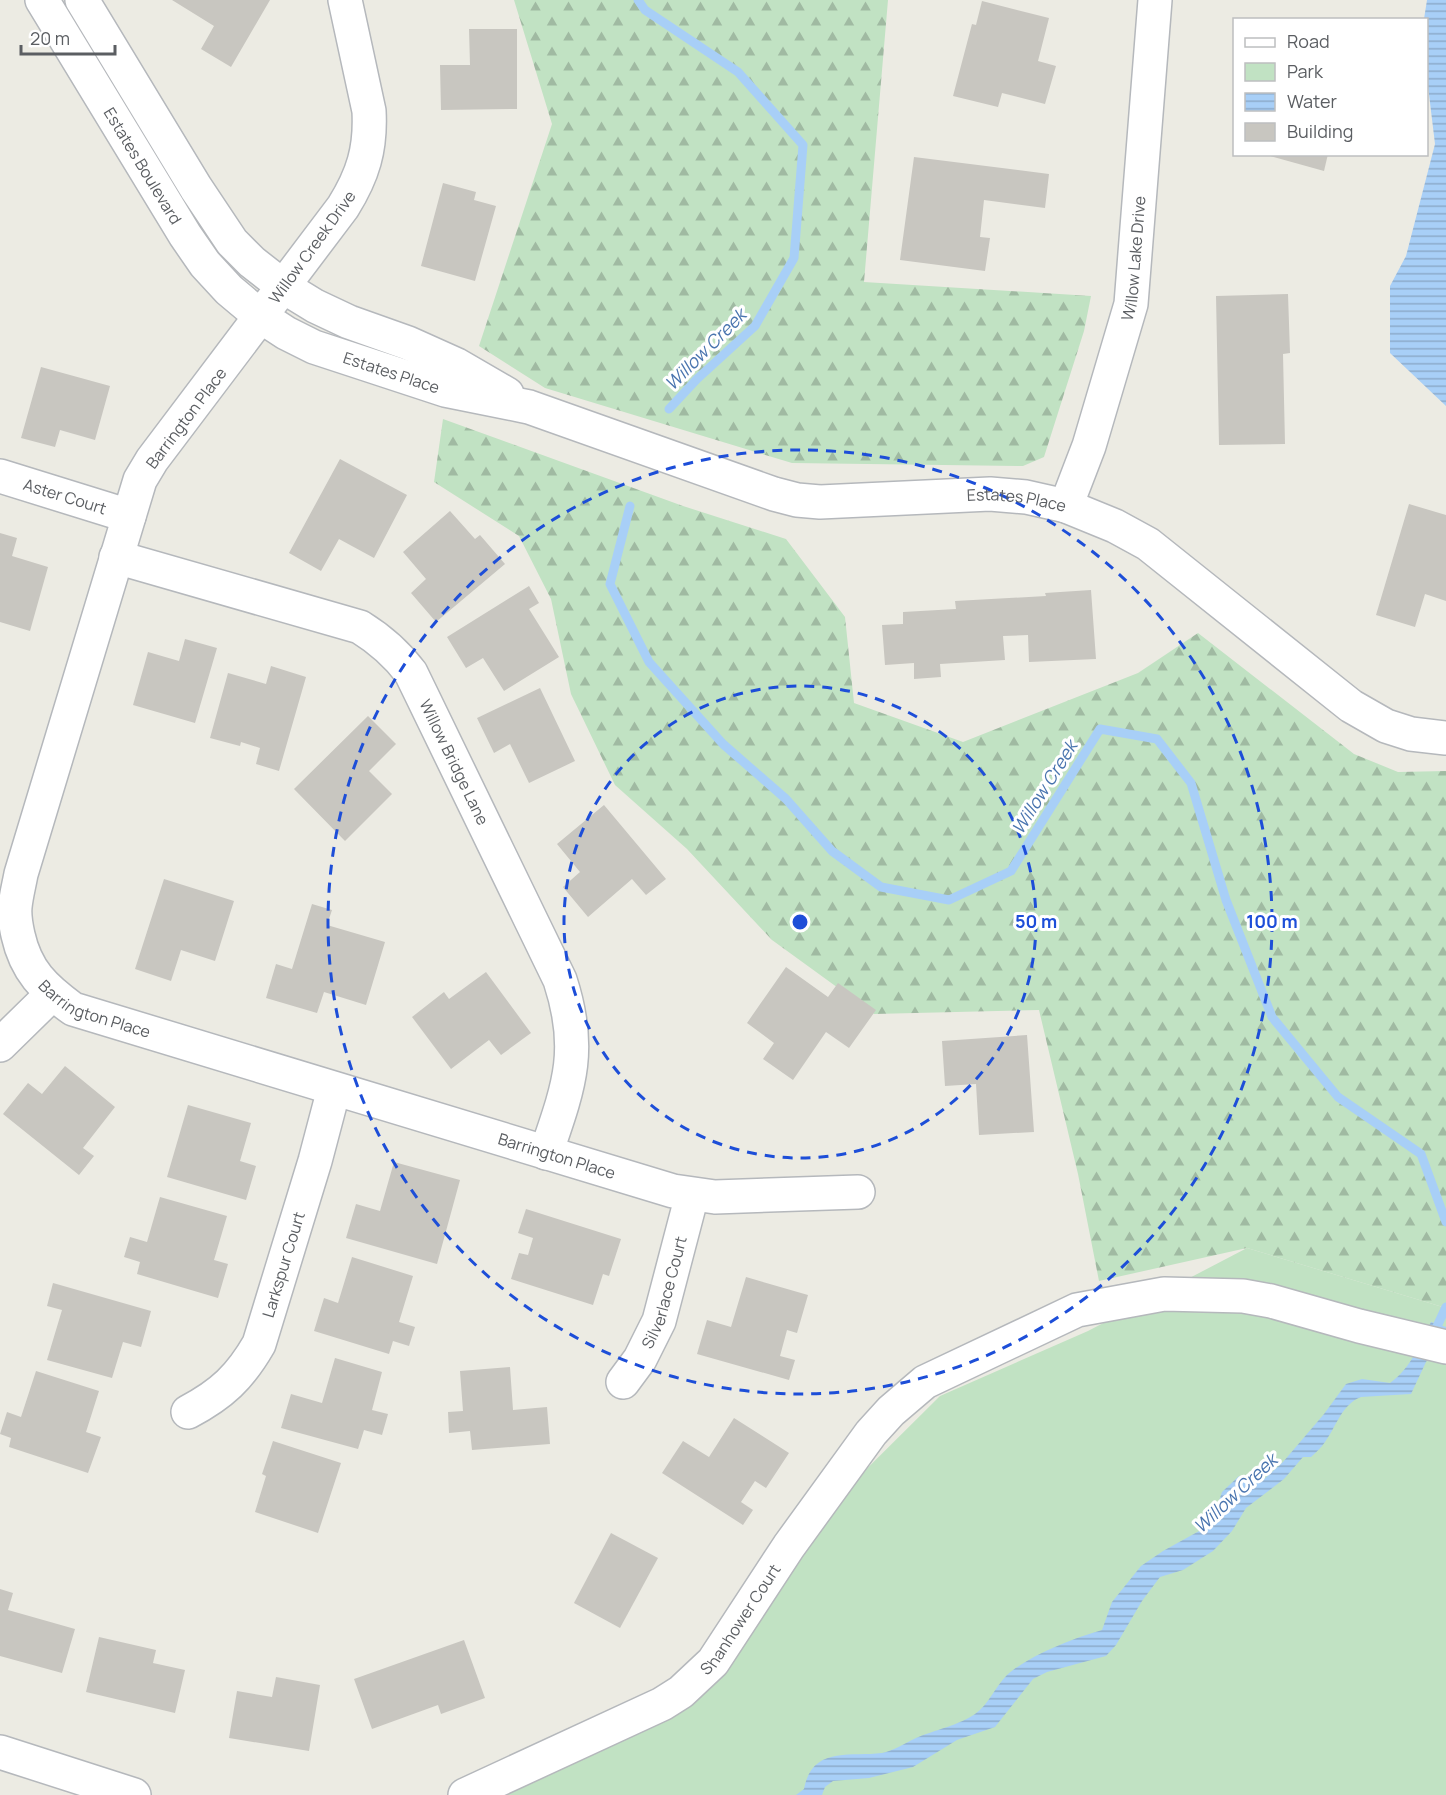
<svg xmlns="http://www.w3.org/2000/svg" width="1446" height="1795" viewBox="0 0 1446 1795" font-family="Manrope,sans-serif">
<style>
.green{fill:#c1e2c3}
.forest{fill:url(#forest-firs)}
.water{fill:url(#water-rules)}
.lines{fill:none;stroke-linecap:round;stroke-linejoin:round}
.stream{stroke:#a8cff7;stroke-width:9}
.building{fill:#c8c6c0}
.minor-casing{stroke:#b5b8bc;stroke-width:36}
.minor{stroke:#fff;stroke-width:33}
.ring{fill:none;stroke:#1d4ed8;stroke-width:3;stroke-dasharray:10 8}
.labels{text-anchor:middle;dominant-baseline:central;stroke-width:6;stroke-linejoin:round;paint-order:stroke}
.street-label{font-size:16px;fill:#5b5e62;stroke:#fff}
.water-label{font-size:18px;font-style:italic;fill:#4a75af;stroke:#fff}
.centre{fill:#1d4ed8;stroke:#fff;stroke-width:3}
.ring-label{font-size:18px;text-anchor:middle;font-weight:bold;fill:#1d4ed8;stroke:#fff;stroke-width:6;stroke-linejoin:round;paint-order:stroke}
</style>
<defs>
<pattern id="forest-firs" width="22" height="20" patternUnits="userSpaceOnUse" patternTransform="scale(1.5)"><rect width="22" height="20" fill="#c1e2c3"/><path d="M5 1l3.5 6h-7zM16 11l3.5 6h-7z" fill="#a0baa2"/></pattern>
<pattern id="water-rules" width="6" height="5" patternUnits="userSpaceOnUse" patternTransform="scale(1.5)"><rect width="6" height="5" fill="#a8cff7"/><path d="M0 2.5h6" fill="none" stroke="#8cabcb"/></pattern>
</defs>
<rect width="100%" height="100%" fill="#ecebe3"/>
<polygon class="green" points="1247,1248 1446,1308 1446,1795 469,1795 662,1704 789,1546 940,1396 1088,1331"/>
<g class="forest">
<polygon points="514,0 888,0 864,282 1091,296 1084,331 1044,457 1023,466 792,463 545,388 479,346 552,124"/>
<polygon points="443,419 683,506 786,539 845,617 854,703 963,742 1138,673 1198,633 1354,754 1398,772 1446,771 1446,1308 1247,1248 1099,1281 1078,1174 1039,1010 874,1014 772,940 687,849 615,785 571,694 551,599 519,536 434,482"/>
</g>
<g class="water">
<polygon points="1427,0 1446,0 1446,406 1390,353 1390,286 1406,256 1435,144 1427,78 1426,20 1424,19"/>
<path d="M1431 1322 1446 1327V1336L1426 1362 1411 1394 1361 1397C1342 1404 1336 1427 1325 1442 1321 1448 1316 1452 1311 1457H1303L1284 1479 1246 1508 1232 1531 1213 1551 1183 1570 1160 1577 1142 1601 1116 1645 1106 1656 1047 1672 1033 1679 995 1727 957 1740 913 1767 869 1778 833 1781 825 1787 822 1795H796L804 1789C812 1746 849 1757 882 1753 893 1751 905 1743 916 1738 932 1731 962 1724 975 1714 989 1704 995 1687 1007 1675 1028 1656 1074 1638 1102 1630L1112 1602 1141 1566 1163 1551 1201 1530 1216 1510 1222 1492 1239 1476 1256 1480H1263L1283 1462 1324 1414 1346 1384 1362 1379 1390 1383C1411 1368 1420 1344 1431 1322Z"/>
</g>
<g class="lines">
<g class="stream">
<polyline points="638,0 645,10 738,72 803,145 794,258 755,326 697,379 669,409"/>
<polyline points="630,506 610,584 649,662 723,744 786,799 832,851 881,887 949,900 1011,871 1100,729 1157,739 1191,783 1226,900 1272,1017 1338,1097 1421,1154 1446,1222"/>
<polyline points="1433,1335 1446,1307"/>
</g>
</g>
<g class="building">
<polygon points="172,0 270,0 231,67 201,49 214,26"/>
<polygon points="982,1 1049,18 1038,61 1056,66 1045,104 1002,93 998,107 953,96 972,24 976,25"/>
<polygon points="469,29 517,29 517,109 441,110 440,65 470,65"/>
<polygon points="1263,154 1328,154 1324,171"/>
<polygon points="914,157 1049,174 1045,208 984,200 980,237 990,238 985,271 900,260"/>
<polygon points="443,183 476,192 474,200 496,206 475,281 421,266"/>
<polygon points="1288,294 1290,353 1283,354 1285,444 1219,445 1216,296"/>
<polygon points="41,367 110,386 95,440 60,430 55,447 21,438"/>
<polygon points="340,459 407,495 374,558 339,539 321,571 289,553"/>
<polygon points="1409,504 1446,515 1446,601 1425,594 1415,627 1376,615"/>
<polygon points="450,511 475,539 480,535 505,564 436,622 411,593 426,579 403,552"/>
<polygon points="0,533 17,538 12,556 48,567 30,631 0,622"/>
<polygon points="529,586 539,603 529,609 559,657 504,691 483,658 466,668 447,637"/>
<polygon points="1091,590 1096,659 1029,662 1028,635 1003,636 1005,660 940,664 941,677 914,679 914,663 885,665 882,625 903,624 903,612 956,609 955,601 1046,596 1045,593"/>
<polygon points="185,639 217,648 195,723 133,705 148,652 179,661"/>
<polygon points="271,666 306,677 279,771 256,764 260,748 241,742 240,746 210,738 228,673 266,684"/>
<polygon points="540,688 575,761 529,783 510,744 494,753 477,718"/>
<polygon points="368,716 396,744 369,771 392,794 345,841 294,789"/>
<polygon points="604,805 666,879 646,895 632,879 588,917 563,887 580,872 557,844"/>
<polygon points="164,879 234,901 215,961 181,950 171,981 135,969"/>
<polygon points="312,904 332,910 327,925 385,942 366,1005 324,992 317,1013 266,998 276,964 292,969"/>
<polygon points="786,967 828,997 838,983 876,1010 849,1048 826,1032 793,1080 763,1059 774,1043 747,1023"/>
<polygon points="486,972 531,1033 501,1055 489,1040 451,1069 412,1017 444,992 449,999"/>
<polygon points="1027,1035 1034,1132 979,1135 976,1084 945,1086 942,1041"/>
<polygon points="65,1066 115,1107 83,1148 94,1156 79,1175 3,1114 28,1083 42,1094"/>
<polygon points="188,1105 251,1123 240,1161 256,1166 246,1200 167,1177"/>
<polygon points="394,1162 460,1180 437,1264 346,1238 356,1204 380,1211"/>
<polygon points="160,1197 227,1216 214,1260 228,1264 218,1298 137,1274 140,1262 124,1257 130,1237 147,1242"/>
<polygon points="526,1209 621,1239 609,1276 603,1274 593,1305 511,1279 519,1253 528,1255 533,1238 518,1233"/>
<polygon points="352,1257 413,1276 399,1322 415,1327 409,1346 393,1341 389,1354 314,1331 324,1298 338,1303"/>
<polygon points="746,1277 808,1295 797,1333 787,1330 780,1356 795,1360 789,1380 697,1354 707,1320 731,1327"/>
<polygon points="53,1283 151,1311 141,1347 123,1342 112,1378 47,1360 62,1310 47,1306"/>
<polygon points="335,1358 382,1372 372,1410 388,1414 382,1435 364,1430 358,1449 281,1428 291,1394 322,1403"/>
<polygon points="510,1367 513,1410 547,1407 550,1444 472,1450 470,1431 449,1433 448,1412 463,1411 460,1371"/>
<polygon points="36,1371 99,1391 86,1432 101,1437 88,1473 9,1447 11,1438 0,1434 7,1412 21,1417"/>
<polygon points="734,1418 789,1453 766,1488 755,1481 741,1502 753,1510 743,1525 662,1473 683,1441 709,1457"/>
<polygon points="273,1441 341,1463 318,1533 255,1512 266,1476 262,1474"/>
<polygon points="611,1533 658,1558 620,1628 574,1603"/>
<polygon points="0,1589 13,1593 8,1610 75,1629 62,1673 0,1656"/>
<polygon points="99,1637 156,1650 153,1663 185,1670 175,1713 86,1692"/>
<polygon points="464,1640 485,1698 441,1714 438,1705 372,1729 354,1679"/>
<polygon points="276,1677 320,1685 309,1751 229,1738 237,1691 272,1697"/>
</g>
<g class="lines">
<defs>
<g id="minor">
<path id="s1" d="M42 0 185 235 205 264 229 290 260 316 286 333 314 347 445 390 529 407 774 494 797 500 820 502 990 494 1026 497 1066 506 1115 526 1148 544 1351 706 1386 726 1411 734 1446 738"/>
<polyline points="82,0 196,188 232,242 252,262 284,287 315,306 349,322 408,343 457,365 507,394"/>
<path id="s2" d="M345 0 369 111C371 149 363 175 343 207L152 460 140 480 21 874C19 885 16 896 15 907 14 917 16 926 18 935 26 971 44 988 73 1009L673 1191 715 1197 858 1192"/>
<path id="s3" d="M0 476 129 516"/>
<path id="s4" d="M1066 506 1089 446 1131 304 1155 0"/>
<path id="s5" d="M116 557 360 627C381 640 396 653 411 673L560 980C583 1050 569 1086 546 1153"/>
<polyline points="0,1045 52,994"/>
<path id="s6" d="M623 1382 640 1359 659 1321 692 1195"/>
<path id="s7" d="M188 1412C222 1394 240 1377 259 1344L315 1161 334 1089"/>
<polyline points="0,1752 134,1795"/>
<path id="s8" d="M465 1795 662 1704 681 1692 713 1662 789 1546 871 1433 891 1411 925 1382 1077 1310 1164 1294 1243 1296 1271 1301 1359 1326 1446 1347"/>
</g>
</defs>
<use href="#minor" class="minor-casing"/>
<use href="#minor" class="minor"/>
</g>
<g class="ring">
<circle cx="800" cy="922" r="236"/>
<circle cx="800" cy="922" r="472"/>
</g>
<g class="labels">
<g class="street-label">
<text stroke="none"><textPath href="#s1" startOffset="194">Estates Boulevard</textPath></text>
<text transform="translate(312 247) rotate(-54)">Willow Creek Drive</text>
<text stroke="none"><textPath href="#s4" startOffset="258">Willow Lake Drive</textPath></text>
<text stroke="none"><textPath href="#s1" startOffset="530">Estates Place</textPath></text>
<text transform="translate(186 418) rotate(-53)">Barrington Place</text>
<text stroke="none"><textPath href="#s3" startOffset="68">Aster Court</textPath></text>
<text stroke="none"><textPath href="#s1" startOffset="1176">Estates Place</textPath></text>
<text stroke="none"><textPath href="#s5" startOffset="422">Willow Bridge Lane</textPath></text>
<text stroke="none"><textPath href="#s2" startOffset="1143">Barrington Place</textPath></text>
<text stroke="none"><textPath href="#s2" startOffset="1629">Barrington Place</textPath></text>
<text stroke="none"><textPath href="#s7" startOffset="183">Larkspur Court</textPath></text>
<text stroke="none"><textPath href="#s6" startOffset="100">Silverlace Court</textPath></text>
<text stroke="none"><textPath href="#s8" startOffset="334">Shanhower Court</textPath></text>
</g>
<g class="water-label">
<text transform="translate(705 349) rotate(-45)">Willow Creek</text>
<text transform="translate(1044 787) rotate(-58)">Willow Creek</text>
<text transform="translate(1235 1493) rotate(-43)">Willow Creek</text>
</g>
</g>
<circle cx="800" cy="922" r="9" class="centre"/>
<g class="ring-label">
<text x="1036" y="928">50 m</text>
<text x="1272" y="928">100 m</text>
</g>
<rect x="1233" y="18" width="195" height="138" fill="#ffffff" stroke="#bdbfc0" stroke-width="1.5"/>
<rect x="1245" y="38" width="30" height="9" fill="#ffffff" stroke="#bdbfc0" stroke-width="1.5"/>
<text x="1287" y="48" font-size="18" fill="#5b5e62">Road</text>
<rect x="1245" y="63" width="30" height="18" fill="#c1e2c3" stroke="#bdbfc0" stroke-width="1.5"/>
<text x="1287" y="78" font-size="18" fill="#5b5e62">Park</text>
<rect x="1245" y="93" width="30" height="18" fill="url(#water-rules)" stroke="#bdbfc0" stroke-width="1.5"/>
<text x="1287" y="108" font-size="18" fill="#5b5e62">Water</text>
<rect x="1245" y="123" width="30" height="18" fill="#c8c6c0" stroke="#bdbfc0" stroke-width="1.5"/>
<text x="1287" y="138" font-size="18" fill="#5b5e62">Building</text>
<path d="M21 45v9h94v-9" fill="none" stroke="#5b5e62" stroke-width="3"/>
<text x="30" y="45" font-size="18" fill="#5b5e62" stroke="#ffffff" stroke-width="4.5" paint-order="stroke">20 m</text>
</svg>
